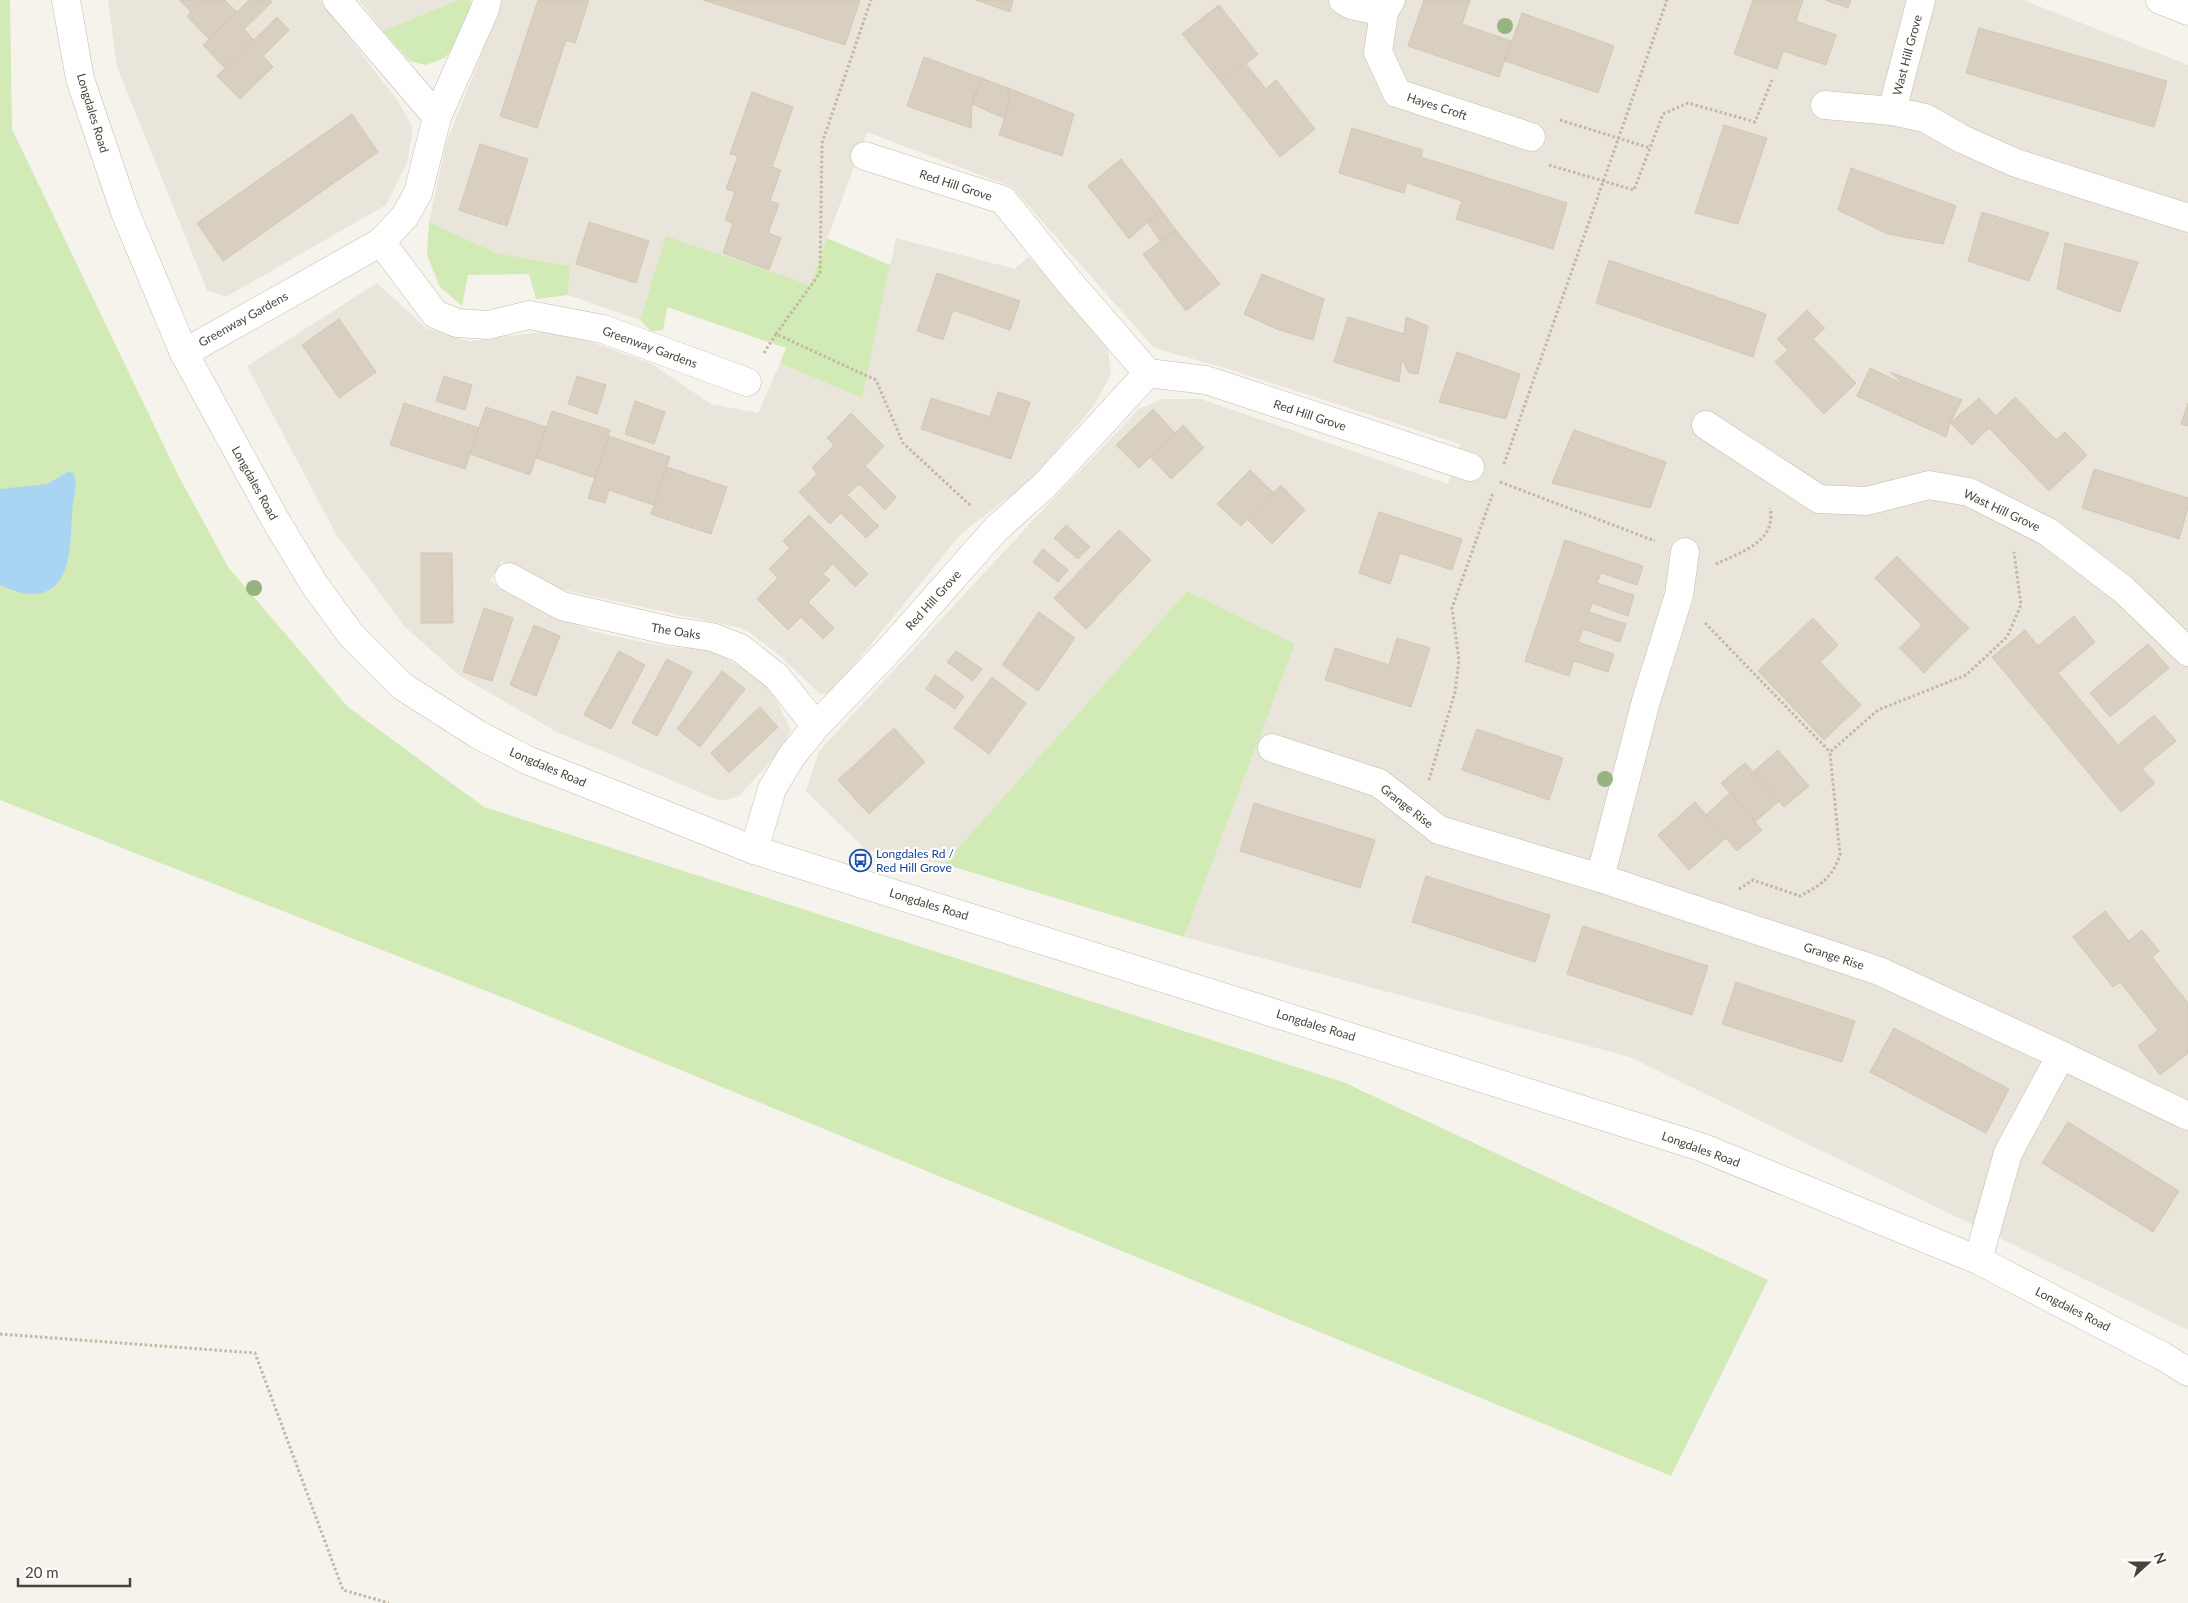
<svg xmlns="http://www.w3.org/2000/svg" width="2188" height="1603" viewBox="0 0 2188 1603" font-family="Lato,sans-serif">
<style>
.residential{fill:#eae5da}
.green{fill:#d2eab5}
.water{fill:#a9d4f2}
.building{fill:#d8cfc1;stroke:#d3c7b4}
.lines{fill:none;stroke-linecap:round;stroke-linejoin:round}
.minor-casing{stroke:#c2bbae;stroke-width:29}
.path{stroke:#c4b79f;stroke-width:3;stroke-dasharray:2.5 2.5;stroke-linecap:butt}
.minor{stroke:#fff;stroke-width:28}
.tree{fill:#97b381}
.labels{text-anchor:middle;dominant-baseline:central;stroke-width:4.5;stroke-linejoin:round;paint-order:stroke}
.street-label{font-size:12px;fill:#4b4439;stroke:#fff}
.transit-label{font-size:12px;fill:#164399;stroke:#fff;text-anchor:start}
</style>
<rect width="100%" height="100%" fill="#f6f3ec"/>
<g class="residential">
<polygon points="108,0 320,0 395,97 413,127 407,163 386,205 226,297 207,290 117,67"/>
<polygon points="359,0 458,0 383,31"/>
<polygon points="500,0 2023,0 2188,65 2188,1330 1630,1057 1184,937 1295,644 1187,591 944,864 866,850 806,791 819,751 1037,516 1139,409 1162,399 1201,399 1448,484 1460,444 1225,368 1154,348 1012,187 867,132 810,285 666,237 640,320 568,295 570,266 496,253 429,222 446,143 478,63"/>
<polygon points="896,238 1015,269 1028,257 1069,296 1108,350 1111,374 1095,404 1033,478 961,534 831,693 820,694 779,655 745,629 550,587 502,561 490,581 546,612 595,632 667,647 711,649 768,684 791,730 780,751 739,796 721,801 557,732 459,675 405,627 336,534 247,366 377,283 426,328 469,341 557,330 650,363 711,404 758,413 780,363 862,397"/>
</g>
<g class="green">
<polygon points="0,0 10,0 12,129 177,473 228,567 348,707 484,807 1343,1082 1768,1280 1671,1476 512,1001 0,800"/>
<polygon points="458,0 471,0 469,26 445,58 426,65 410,61 383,31"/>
<polygon points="429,222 496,253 570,266 568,295 536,299 529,274 468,275 462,306 440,287 427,255"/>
<polygon points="666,236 810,285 827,238 890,265 862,398 780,363 786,348 667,307 663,330 651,331 640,320"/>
<polygon points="1187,591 1295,644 1184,937 944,864"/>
</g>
<path class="water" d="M68 472 73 473C79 483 72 502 72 514 70 548 72 602 22 593 15 591 7 588 0 585V489L47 484Z"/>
<g class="building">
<polygon points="179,0 203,0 191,12"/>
<polygon points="203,0 225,0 237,12 209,39 187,16"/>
<polygon points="249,0 270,0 272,2 244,29 254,40 225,68 203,45"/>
<polygon points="538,0 589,0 575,43 566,40 537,128 500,116"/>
<polygon points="703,0 860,0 845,45"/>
<polygon points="976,0 1013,0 1010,12"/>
<polygon points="1424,0 1470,0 1462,24 1511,41 1499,77 1408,46"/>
<polygon points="1753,0 1803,0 1796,21 1836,35 1826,65 1783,51 1777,69 1734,54"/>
<polygon points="1825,0 1851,0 1848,8"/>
<polygon points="1219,5 1258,54 1222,83 1182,34"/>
<polygon points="1522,13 1614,46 1598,93 1505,61"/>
<polygon points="277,17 289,30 263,56 273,67 240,99 217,76"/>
<polygon points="1979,28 2167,81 2154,127 1966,73"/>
<polygon points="924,57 981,78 972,104 971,128 907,106"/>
<polygon points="1245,63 1266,89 1276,80 1315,129 1280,157 1222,83"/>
<polygon points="981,78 1008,88 1009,104 1004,118 972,104"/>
<polygon points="1008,88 1074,114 1062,156 999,135 1009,104"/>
<polygon points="752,92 793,107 772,167 781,170 770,201 779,204 768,233 781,238 769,270 723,253 733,223 725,220 735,192 726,189 738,156 730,154"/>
<polygon points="352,114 378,152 223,261 197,223"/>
<polygon points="1724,125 1767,138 1738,224 1695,213"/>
<polygon points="1352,128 1423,150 1421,157 1567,203 1553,249 1456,219 1462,201 1407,183 1404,193 1339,173"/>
<polygon points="480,144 528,159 507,226 459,210"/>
<polygon points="1121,159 1161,210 1129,239 1088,186"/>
<polygon points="1851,168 1956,206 1943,244 1888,234 1838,210"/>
<polygon points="1161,210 1176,230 1160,241 1148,223"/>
<polygon points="1982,212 2049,233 2029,281 1968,261"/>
<polygon points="589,222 649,241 636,283 576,264"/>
<polygon points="1176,230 1220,284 1186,311 1143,254"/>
<polygon points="2065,243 2138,262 2120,312 2057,289"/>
<polygon points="1609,260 1766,314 1753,357 1596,303"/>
<polygon points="937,273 1020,301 1010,330 953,310 943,340 917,331"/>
<polygon points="1262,274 1324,299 1313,340 1276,329 1244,314"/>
<polygon points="1807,310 1825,328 1813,339 1856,383 1824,414 1775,362 1788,350 1777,339"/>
<polygon points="1348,317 1404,334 1406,317 1428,326 1418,374 1409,373 1402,359 1399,382 1334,362"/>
<polygon points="339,319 376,372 339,398 302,345"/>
<polygon points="1457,352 1520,374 1506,419 1439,402"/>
<polygon points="1870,368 1905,385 1890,372 1962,400 1950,423 1946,437 1857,396"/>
<polygon points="444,376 472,385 465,410 436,401"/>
<polygon points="577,376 606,385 597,414 568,404"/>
<polygon points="998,392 1030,402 1011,459 921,429 931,398 990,417"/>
<polygon points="2015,397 2056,440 2065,432 2087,455 2049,491 1989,428 1972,445 1950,423 1979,398 1996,416"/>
<polygon points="635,401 665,412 654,444 625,434"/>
<polygon points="404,403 479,428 465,469 390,445"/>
<polygon points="2188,403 2188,426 2181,424"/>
<polygon points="486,407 546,427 530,475 470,454"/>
<polygon points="1153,409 1175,433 1139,468 1116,445"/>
<polygon points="552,411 610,430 595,478 536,458"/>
<polygon points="851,413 884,446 865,466 896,497 885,510 859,484 847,495 879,526 866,538 841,513 830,524 799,492 817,474 812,467 834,445 827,438"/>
<polygon points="1183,425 1204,448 1171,479 1150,457"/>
<polygon points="1574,430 1666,462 1650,508 1552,483"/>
<polygon points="609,436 670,457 654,505 609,490 605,503 588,498"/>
<polygon points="667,467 727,487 711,534 651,514"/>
<polygon points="2094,469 2188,498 2188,508 2179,539 2082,508"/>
<polygon points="1250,470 1274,493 1241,526 1217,504"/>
<polygon points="1281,485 1305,510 1272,544 1247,519"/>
<polygon points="1379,512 1462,539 1452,570 1400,553 1390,584 1359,573"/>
<polygon points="809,515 868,574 855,587 833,564 823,574 830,580 808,602 834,628 823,639 801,617 788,630 757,599 778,578 769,569 790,548 783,541"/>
<polygon points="1066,525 1090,547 1078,559 1054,538"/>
<polygon points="1119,530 1151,560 1086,629 1054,598"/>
<polygon points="1565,540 1643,566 1637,585 1601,573 1597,583 1634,595 1628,616 1592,603 1589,612 1626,624 1620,642 1583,629 1578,642 1614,654 1608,672 1574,661 1569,676 1525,661"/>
<polygon points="1043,549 1068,570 1058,582 1033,562"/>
<polygon points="421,553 452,553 453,623 421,623"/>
<polygon points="1897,556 1969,628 1924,673 1899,648 1922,625 1875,578"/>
<polygon points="484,608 513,618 492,681 463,672"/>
<polygon points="1039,612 1075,638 1038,691 1002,665"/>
<polygon points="2074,616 2095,642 2058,673 2118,745 2154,715 2176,741 2142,769 2155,783 2121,812 1992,657 2025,630 2038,646"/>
<polygon points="1813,618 1838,645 1820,662 1861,705 1824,740 1758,671"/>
<polygon points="534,625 560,636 536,696 510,685"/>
<polygon points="1397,638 1430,648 1411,707 1325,680 1335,648 1389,665"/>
<polygon points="2148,644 2169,668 2110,717 2090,693"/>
<polygon points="619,651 645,665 611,729 584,715"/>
<polygon points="956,651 982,669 973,681 947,662"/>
<polygon points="667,659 692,672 657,736 632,723"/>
<polygon points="722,671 745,689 700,747 677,729"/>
<polygon points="935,675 964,696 955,709 926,689"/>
<polygon points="992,677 1026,703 989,754 954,728"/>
<polygon points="760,707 778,727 729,773 711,753"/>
<polygon points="894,728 925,762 869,814 838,780"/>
<polygon points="1477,729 1563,758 1549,800 1462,770"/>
<polygon points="1778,750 1809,786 1784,807 1753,772"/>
<polygon points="1745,763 1779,801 1755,822 1721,783"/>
<polygon points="1730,793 1762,830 1737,851 1706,815"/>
<polygon points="1695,802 1726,838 1689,870 1658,835"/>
<polygon points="1254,803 1375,840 1360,888 1240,851"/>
<polygon points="1426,876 1550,915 1535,962 1412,922"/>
<polygon points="2105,911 2129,941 2142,930 2159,951 2152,957 2188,1003 2188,1053 2160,1075 2138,1046 2158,1030 2120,982 2113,987 2073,937"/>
<polygon points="1583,926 1708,966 1692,1015 1567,974"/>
<polygon points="1736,982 1855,1021 1842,1062 1722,1024"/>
<polygon points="1894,1028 2009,1089 1986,1133 1870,1072"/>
<polygon points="2068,1122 2179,1191 2153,1232 2042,1163"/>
</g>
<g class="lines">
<defs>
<g id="minor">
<polyline points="66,0 80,79 125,212 184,353 276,521 314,584 351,635 402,686 477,734 527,760 754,850 1701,1147 1978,1260 2164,1357 2188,1372"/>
<polyline points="337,0 437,117"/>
<polyline points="1343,0 1351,5 1384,12"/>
<polyline points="1391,0 1384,12 1378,52 1397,93 1531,137"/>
<polyline points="2160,0 2188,11"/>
<polyline points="1825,105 1892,111 1925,118 1962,139 2016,163 2188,218"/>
<polyline points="1892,111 1921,0"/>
<polyline points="381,242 435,314 457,323 488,325 529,315 603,329 747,382"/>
<polyline points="184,353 381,242 405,216 418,193 437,117 485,9 487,0"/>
<polyline points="1148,373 1206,380 1470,467"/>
<polyline points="1706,425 1819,499 1867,501 1929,485 1969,492 2048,532 2124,590 2188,652"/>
<polyline points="1685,552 1679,595 1646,701 1600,878 1879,971 2061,1055 2008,1153 1978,1260"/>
<polyline points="509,577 562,606 671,631 712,637 740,648 777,677 816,726"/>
<polyline points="1272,748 1379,783 1439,830 1600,878"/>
<polyline points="754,850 772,789 791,757 816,726 890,649 996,529 1045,485 1148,373 1070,283 1003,200 865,156"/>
<polyline points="2061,1055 2188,1116"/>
</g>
</defs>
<use href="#minor" class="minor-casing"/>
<g class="path">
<polyline points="1560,120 1650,148"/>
<polyline points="1549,165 1634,190 1663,114 1688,103 1755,122 1772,80"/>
<polyline points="776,334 820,273 822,143 871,0"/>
<polyline points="764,353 776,334 876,380 903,443 971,506"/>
<polyline points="1504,464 1667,0"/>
<polyline points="1500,482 1655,541"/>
<path d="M1716 564C1741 552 1777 542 1770 508"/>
<polyline points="1705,623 1830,752"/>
<polyline points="1429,780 1455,692 1459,660 1452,608 1493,493"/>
<path d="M1739 889 1753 880 1800 896C1821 885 1832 878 1840 855L1830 752 1878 710 1966 675 2007 637 2021 605 2014 552"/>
<polyline points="0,1334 255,1353 343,1590 389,1603"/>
</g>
<use href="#minor" class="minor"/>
</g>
<g class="tree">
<circle cx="1505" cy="26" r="8"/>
<circle cx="254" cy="588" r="8"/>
<circle cx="1605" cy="779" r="8"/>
</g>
<defs>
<symbol id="bus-ring" viewBox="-11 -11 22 22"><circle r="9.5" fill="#fff" stroke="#1a4fb4" stroke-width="1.5"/><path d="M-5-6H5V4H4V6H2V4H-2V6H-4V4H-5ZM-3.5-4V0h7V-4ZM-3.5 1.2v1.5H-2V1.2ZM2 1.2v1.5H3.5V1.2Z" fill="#1a4fb4"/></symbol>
</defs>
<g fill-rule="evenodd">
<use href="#bus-ring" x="848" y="848" width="25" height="25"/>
</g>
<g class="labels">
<g class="street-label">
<text transform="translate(1907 55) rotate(-75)">Wast Hill Grove</text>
<text transform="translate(1437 106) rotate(18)">Hayes Croft</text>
<text transform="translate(93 113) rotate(73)">Longdales Road</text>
<text transform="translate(956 185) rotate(18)">Red Hill Grove</text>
<text transform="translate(243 319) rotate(-29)">Greenway Gardens</text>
<text transform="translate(650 347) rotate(20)">Greenway Gardens</text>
<text transform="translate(1310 415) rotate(18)">Red Hill Grove</text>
<text transform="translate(255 483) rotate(61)">Longdales Road</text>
<text transform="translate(2002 510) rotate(25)">Wast Hill Grove</text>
<text transform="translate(933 600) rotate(-48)">Red Hill Grove</text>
<text transform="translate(676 631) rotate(9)">The Oaks</text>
<text transform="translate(548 767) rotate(23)">Longdales Road</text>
<text transform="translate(1407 806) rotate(38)">Grange Rise</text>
<text transform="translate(929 904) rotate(17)">Longdales Road</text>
<text transform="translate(1834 956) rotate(18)">Grange Rise</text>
<text transform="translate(1316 1025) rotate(17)">Longdales Road</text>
<text transform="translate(1701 1149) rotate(20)">Longdales Road</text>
<text transform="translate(2073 1309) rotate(27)">Longdales Road</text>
</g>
<g class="transit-label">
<text x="876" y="853">Longdales Rd /<tspan x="876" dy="14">Red Hill Grove</tspan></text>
</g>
</g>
<g transform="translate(2148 1563) rotate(69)" stroke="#ffffff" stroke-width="4" paint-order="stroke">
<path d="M0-4L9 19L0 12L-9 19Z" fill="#4b4439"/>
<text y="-8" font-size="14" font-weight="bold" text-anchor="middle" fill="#4b4439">N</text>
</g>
<path d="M18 1578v8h112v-8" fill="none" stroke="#4b4439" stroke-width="2.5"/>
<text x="25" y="1578" font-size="15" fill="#4b4439" stroke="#ffffff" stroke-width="4" paint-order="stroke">20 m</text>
</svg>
